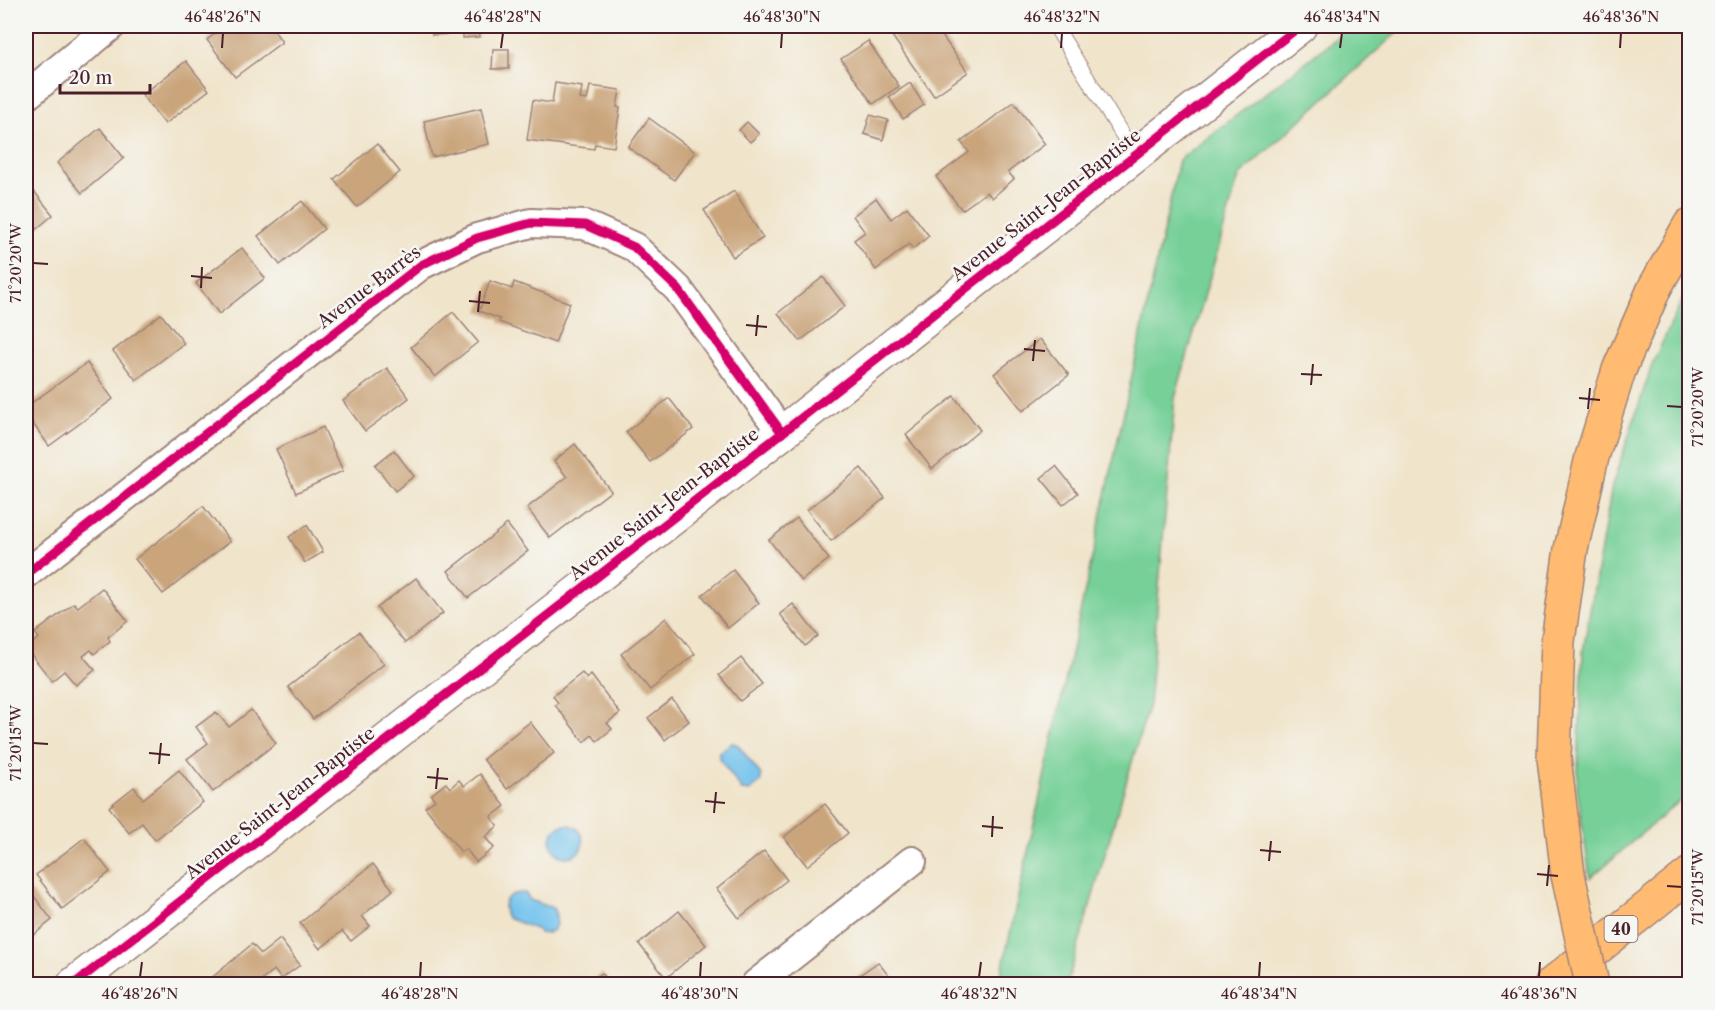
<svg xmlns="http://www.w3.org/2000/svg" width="1715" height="1010" viewBox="0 0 1715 1010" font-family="'Libre Caslon Text',serif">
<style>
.green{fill:#76d097;stroke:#607861;stroke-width:1.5}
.water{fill:#72c2ed;stroke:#5e708c;stroke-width:1.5}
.building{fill:#caa57c}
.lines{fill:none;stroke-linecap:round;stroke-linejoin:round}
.service-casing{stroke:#9d827a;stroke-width:16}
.minor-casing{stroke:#9d827a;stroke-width:32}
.tertiary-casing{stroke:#9d827a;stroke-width:36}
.motorway-casing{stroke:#9d827a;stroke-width:36}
.service{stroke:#fff;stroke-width:14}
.minor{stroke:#fff;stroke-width:28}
.tertiary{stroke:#fff;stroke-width:33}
.motorway{stroke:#ffbb71;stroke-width:33}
.motorway-bridge-casing{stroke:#9d827a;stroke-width:36;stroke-linecap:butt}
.motorway-bridge{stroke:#ffbb71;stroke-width:33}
.cycleway-casing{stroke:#f6f6f2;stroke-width:13}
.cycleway{stroke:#d6006c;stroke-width:9}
.ticks{fill:none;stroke:#4a1f2b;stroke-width:2}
.labels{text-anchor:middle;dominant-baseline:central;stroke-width:5;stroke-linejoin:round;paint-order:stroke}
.shield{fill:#f6f6f2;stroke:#7e6067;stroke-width:1.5}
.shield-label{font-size:16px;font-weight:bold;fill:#4a1f2b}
.street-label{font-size:18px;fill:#4a1f2b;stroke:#f6f6f2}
.neatline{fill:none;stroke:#4a1f2b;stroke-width:2}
.ticks-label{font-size:15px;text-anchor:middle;fill:#4a1f2b}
</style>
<rect width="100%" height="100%" fill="#f6f6f2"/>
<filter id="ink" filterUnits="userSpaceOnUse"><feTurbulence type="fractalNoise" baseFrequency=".0167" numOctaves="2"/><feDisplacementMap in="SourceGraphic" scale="12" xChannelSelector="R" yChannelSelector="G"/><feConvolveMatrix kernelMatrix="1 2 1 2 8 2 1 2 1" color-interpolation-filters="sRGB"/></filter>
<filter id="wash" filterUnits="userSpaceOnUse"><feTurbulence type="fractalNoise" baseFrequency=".008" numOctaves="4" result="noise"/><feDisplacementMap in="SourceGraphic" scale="24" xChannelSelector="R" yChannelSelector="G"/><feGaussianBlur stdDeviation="1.35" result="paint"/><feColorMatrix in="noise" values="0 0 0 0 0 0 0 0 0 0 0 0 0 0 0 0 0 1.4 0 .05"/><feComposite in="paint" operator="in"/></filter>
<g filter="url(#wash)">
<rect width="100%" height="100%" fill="#f0e4ca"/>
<g class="green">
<polygon points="1352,26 1404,26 1239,176 1175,398 1149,704 1067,984 999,984 1179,160"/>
<polygon points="1689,286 1689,793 1590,878 1577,788 1583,651 1612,486 1653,362"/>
</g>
<g class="water">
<polygon points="732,743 738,745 761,775 761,782 749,791 742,790 719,758 719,752"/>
<circle cx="567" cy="841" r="16"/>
<path d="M525 893 530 900 553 908C560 921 556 936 539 933L538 930 507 918C499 902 508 892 525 893Z"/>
</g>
<g id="blocks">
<g class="building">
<polygon points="225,26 271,26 282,42 235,77 207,40"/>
<polygon points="432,26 451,26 451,34 432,35"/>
<polygon points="463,26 479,26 479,37 463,38"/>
<polygon points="885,26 935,26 968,72 934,96"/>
<polygon points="868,41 899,86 873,104 841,59"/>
<polygon points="493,49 509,49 509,69 492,69"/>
<polygon points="186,61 209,90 165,124 142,95"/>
<polygon points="555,83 582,87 580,99 587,100 590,86 620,90 617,107 620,108 614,147 595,144 594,149 527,140 533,100 552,103"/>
<polygon points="910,83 924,105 903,119 889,97"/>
<polygon points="1014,102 1045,144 1008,172 1014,179 992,198 987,192 962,210 936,177 969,152 961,142"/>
<polygon points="481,108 489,144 432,157 424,121"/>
<polygon points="870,115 888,120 883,140 864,134"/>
<polygon points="649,118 695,152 674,180 628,147"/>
<polygon points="747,122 759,134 750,142 739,130"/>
<polygon points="100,128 124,158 82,193 57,163"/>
<polygon points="377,144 400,172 357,207 334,179"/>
<polygon points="29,185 53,215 26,238 26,188"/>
<polygon points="734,191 763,238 733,257 704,210"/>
<polygon points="876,198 891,219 907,207 929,236 913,249 909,244 876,270 854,240 865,232 853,216"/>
<polygon points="302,201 324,229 280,265 258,236"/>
<polygon points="242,248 265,278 219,314 196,283"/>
<polygon points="823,277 845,306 800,341 778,313"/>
<polygon points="490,281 512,289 514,282 570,303 555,343 499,322 500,319 479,311"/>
<polygon points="453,312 478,342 435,377 411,347"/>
<polygon points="161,314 184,343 136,380 113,351"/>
<polygon points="1040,339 1069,375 1023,411 994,374"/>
<polygon points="87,363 113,399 49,446 26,414 26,407"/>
<polygon points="387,368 409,398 365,431 343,401"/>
<polygon points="954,396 980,430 932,469 906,435"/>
<polygon points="669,398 693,429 650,462 626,432"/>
<polygon points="323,427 343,471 296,493 276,449"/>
<polygon points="575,444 611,491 550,538 527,508 567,477 554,461"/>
<polygon points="394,450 414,476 395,491 375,465"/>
<polygon points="1056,466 1078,493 1063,505 1041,478"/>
<polygon points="861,468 885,498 831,541 807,510"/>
<polygon points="203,506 230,541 163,594 135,559"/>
<polygon points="797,518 829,559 801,581 769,540"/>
<polygon points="507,524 528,551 468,598 448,571"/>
<polygon points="307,525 323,552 305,563 289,537"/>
<polygon points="733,570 759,603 728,628 702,595"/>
<polygon points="416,578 443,613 405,643 377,608"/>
<polygon points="102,588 128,621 108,637 110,641 94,654 91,650 83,656 95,670 76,685 64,671 52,681 26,648 39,638 35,633 74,603 78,607"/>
<polygon points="793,604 818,636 805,646 780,614"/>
<polygon points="666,618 695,654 650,690 621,654"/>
<polygon points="359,632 384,664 313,719 288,687"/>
<polygon points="741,658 762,684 740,701 719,675"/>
<polygon points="582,673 587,679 591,675 620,713 607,723 612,729 597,741 592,735 584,742 555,705 558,703 553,696"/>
<polygon points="672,699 689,721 665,740 648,718"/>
<polygon points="251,710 276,743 213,792 187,759 208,743 196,727 216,712 229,727"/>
<polygon points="26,712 33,722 26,728"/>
<polygon points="530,722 554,753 507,789 483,759"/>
<polygon points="179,770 203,802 155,840 142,823 129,833 109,807 134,787 143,799"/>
<polygon points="480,774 505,806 491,817 498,826 485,837 494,848 476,862 466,849 461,852 425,807 435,800 431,795 446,783 450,788 459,780 464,786"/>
<polygon points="825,804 848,833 807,866 784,837"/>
<polygon points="84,838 110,872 62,909 36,875"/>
<polygon points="764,851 787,880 739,918 717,889"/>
<polygon points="373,864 393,890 362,916 370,926 351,941 342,931 320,949 300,923"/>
<polygon points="28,888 52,920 26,941 26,890"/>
<polygon points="679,911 706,945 666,978 639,944"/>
<polygon points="280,939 300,965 281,979 274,970 257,984 211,984 208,981 252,944 261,954"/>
<polygon points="878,962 895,984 847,984"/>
<polygon points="602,973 611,984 586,984"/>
</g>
</g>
</g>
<g filter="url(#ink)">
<use href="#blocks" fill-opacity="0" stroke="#9d827a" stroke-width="1.5"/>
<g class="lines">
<defs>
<polyline id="service" points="1055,26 1135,155"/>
<g id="minor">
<polyline points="26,96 111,26"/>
<polyline points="26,574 421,265 477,238 531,223 585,225 634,247 678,289 782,433"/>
<polyline points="756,984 912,861"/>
</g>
<polyline id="tertiary" points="74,984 782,433 1300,26"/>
<g id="motorway">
<polyline points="1568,875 1554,758 1558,641 1571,549 1592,457 1619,370 1655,287 1690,225"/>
<polyline points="1552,984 1690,874"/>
</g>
</defs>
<use href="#service" class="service-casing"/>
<use href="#minor" class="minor-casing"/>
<use href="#tertiary" class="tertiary-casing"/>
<use href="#motorway" class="motorway-casing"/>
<use href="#service" class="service"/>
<use href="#minor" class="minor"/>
<use href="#tertiary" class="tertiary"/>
<use href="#motorway" class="motorway"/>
<defs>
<polyline id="motorway-bridge" points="1568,875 1592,984"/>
</defs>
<use href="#motorway-bridge" class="motorway-bridge-casing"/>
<use href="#motorway-bridge" class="motorway-bridge"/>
<defs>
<g id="cycleway">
<polyline points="26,574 421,265 477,238 531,223 585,225 634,247 678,289 782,433"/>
<polyline points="74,984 782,433 1300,26"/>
</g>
</defs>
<use href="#cycleway" class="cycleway-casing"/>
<use href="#cycleway" class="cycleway"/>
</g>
</g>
<path class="ticks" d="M222 48 223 33M501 48 503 33M781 48 782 33M1061 48 1062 33M1340 48 1342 33M1620 48 1621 33M33 263 48 264M191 276 212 278M201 288 202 267M469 301 490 303M478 312 480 291M746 325 767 327M756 336 758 315M1024 349 1045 351M1033 361 1035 340M1301 374 1322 375M1311 385 1313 364M1579 398 1600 400M1667 406 1682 407M1588 409 1590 388M33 743 48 744M149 753 170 755M159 764 161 743M427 777 448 779M436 789 438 768M705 801 725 803M714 813 716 792M982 826 1003 828M992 837 993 816M1260 850 1281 852M1269 861 1271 841M1537 874 1558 876M1547 886 1549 865M1667 886 1682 887M140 977 142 962M420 977 421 962M700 977 701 962M979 977 981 962M1259 977 1260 962M1539 977 1540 962"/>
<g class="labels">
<rect class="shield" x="1604.5" y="916" width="33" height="26" rx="4.5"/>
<g class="shield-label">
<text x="1621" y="929">40</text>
</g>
<g class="street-label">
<text transform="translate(1046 205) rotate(-38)">Avenue Saint-Jean-Baptiste</text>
<text transform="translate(369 287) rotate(-37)">Avenue Barrès</text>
<text transform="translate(664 504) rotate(-38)">Avenue Saint-Jean-Baptiste</text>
<text transform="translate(280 803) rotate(-38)">Avenue Saint-Jean-Baptiste</text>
</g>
</g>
<rect width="1715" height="1010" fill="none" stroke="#f6f6f2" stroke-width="66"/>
<path d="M60 84v9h90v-9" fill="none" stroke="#4a1f2b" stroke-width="3"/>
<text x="69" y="84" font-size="18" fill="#4a1f2b" stroke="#f6f6f2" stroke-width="4.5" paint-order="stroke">20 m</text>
<rect x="33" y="33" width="1649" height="944" class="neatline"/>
<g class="ticks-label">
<text x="223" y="22">46°48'26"N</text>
<text x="503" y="22">46°48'28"N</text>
<text x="782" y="22">46°48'30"N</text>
<text x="1062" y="22">46°48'32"N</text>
<text x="1342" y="22">46°48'34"N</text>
<text x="1621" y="22">46°48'36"N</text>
<text transform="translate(16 263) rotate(-90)" y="5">71°20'20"W</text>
<text transform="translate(1698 407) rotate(-90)" y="5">71°20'20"W</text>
<text transform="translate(16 743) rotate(-90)" y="5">71°20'15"W</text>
<text transform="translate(1698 887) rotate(-90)" y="5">71°20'15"W</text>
<text x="140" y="999">46°48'26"N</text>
<text x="420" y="999">46°48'28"N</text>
<text x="700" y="999">46°48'30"N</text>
<text x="979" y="999">46°48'32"N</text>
<text x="1259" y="999">46°48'34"N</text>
<text x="1539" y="999">46°48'36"N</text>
</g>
</svg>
